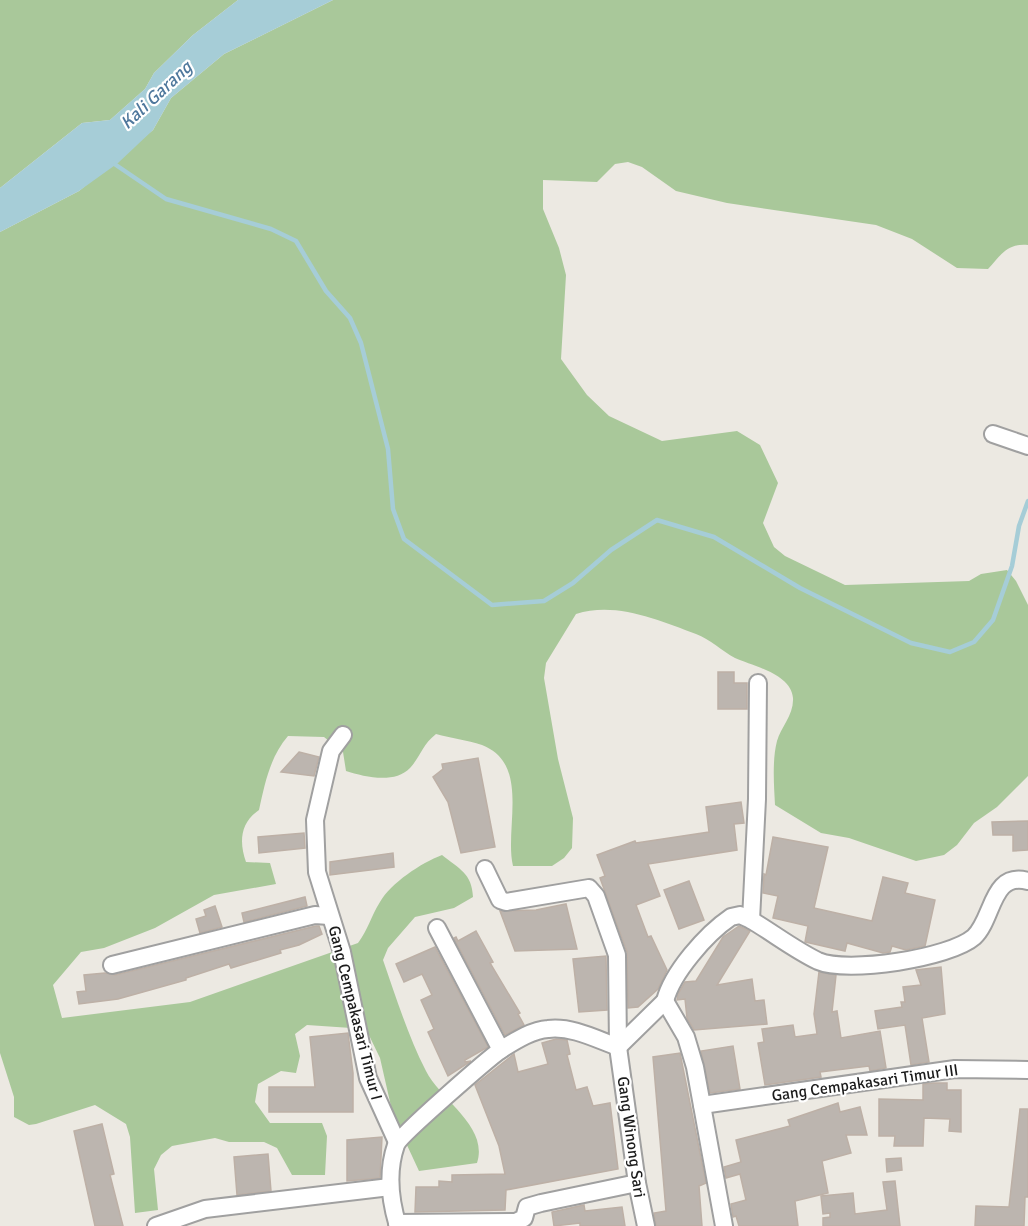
<svg xmlns="http://www.w3.org/2000/svg" width="1028" height="1226" viewBox="0 0 1028 1226" font-family="Signika,sans-serif">
<style>
.forest{fill:#a9c89a}
.water{fill:#a6cdd7}
.lines{fill:none;stroke-linecap:round;stroke-linejoin:round}
.stream{stroke:#a6cdd7;stroke-width:4.5}
.building{fill:#bcb5af;stroke:#bdb0a6;stroke-width:1.5}
.street-casing{stroke:#a0a0a0;stroke-width:20}
.street{stroke:#fff;stroke-width:16}
.labels{text-anchor:middle;dominant-baseline:central;stroke-width:4.5;stroke-linejoin:round;paint-order:stroke}
.street-label{font-size:16px;fill:#1c1c1c;stroke:#fff}
.water-label{font-size:18px;font-style:italic;fill:#4e779c;stroke:#fff}
</style>
<rect width="100%" height="100%" fill="#ece9e2"/>
<g class="forest">
<polygon points="0,0 238,0 193,35 154,73 145,89 110,120 82,123 0,188"/>
<path d="M333 0H1028V245C1007 243 1001 255 988 269L957 268 912 239 876 225 727 203 676 191 642 167 628 162 615 164 597 182 543 180V209L559 248 566 275 561 359 587 395 609 416 662 441 737 431 760 445 778 483 763 523 774 547 785 556 845 585 969 581 981 574 1007 570 1016 581 1028 605V776L997 807 974 823 957 845 944 855 916 861 849 838 821 833 775 805C774 786 772 760 777 741 781 727 794 715 793 698 791 674 753 666 735 658 722 651 710 639 696 634 659 620 615 601 576 614L546 663 544 678 558 759 573 818 572 848 564 858 552 866H513C504 829 531 764 482 745 467 740 451 738 436 734 422 745 421 756 410 768 395 784 365 777 346 771L343 752 324 737 288 736C270 757 265 783 259 810 240 823 239 842 246 862L270 863 276 884 214 895 155 928 104 948 81 952 53 985 62 1018 190 1002 358 943C368 930 371 916 380 902 391 883 421 863 442 855 459 869 472 873 473 897L454 908 415 917 388 948 383 960C396 997 408 1036 426 1071 440 1100 489 1126 477 1163L419 1171 393 1115 380 1058 366 1029 307 1025 295 1034 300 1056 296 1073 281 1071 258 1084 255 1102 270 1123H322L327 1136 325 1175H292L277 1148 264 1142H229L215 1138 172 1146 161 1155 154 1169 158 1210 135 1213 130 1137 126 1124 95 1105 36 1124 29 1125 14 1117V1097L0 1053V232L79 191 153 130 171 98 224 54Z"/>
</g>
<polygon class="water" points="238,0 333,0 224,54 171,98 153,130 118,163 79,191 0,232 0,188 82,123 110,120 145,89 154,73 193,35"/>
<g class="lines">
<polyline class="stream" points="113,163 166,199 271,229 296,241 326,291 350,318 361,343 388,449 393,509 404,539 492,605 544,601 573,583 611,550 657,520 714,537 800,588 911,643 950,652 974,642 993,620 1012,566 1019,526 1028,501"/>
</g>
<g class="building">
<polygon points="718,672 734,672 734,683 747,683 747,709 718,709"/>
<polygon points="299,752 319,757 314,776 281,772"/>
<polygon points="478,758 495,847 461,853 448,802 433,777 443,769 442,764"/>
<polygon points="741,802 744,823 734,824 737,850 648,864 660,896 636,905 648,937 651,936 667,970 658,989 638,1007 628,1008 627,952 600,878 605,876 597,855 635,841 636,843 709,832 706,807"/>
<polygon points="1028,821 1028,850 1013,851 1013,835 993,835 992,822"/>
<polygon points="304,833 305,848 259,853 258,837"/>
<polygon points="773,837 828,847 814,908 872,921 883,877 908,883 905,893 935,900 925,946 906,950 892,946 890,952 883,953 847,943 845,951 805,942 808,926 773,918 778,896 763,893 764,874 766,875"/>
<polygon points="393,853 394,867 330,875 330,862"/>
<polygon points="689,881 704,920 679,929 664,890"/>
<polygon points="305,897 307,906 244,922 242,913"/>
<polygon points="566,904 577,949 515,951 500,911 536,910"/>
<polygon points="215,906 222,927 200,933 196,919 206,916 204,910"/>
<polygon points="316,926 319,926 322,934 299,945 280,950 281,953 231,968 229,964 186,978 186,980 118,999 79,1004 77,992 86,991 84,975 105,973 115,975"/>
<polygon points="739,926 750,931 717,985 752,979 755,1001 764,1000 767,1024 694,1030 687,1018 685,999 677,1000 678,994 685,982 696,981 723,937"/>
<polygon points="476,931 493,962 490,963 520,1013 518,1014 524,1025 505,1035 454,938 456,937 458,941"/>
<polygon points="435,947 488,1047 465,1060 465,1062 471,1061 448,1076 428,1032 434,1029 421,1000 432,995 422,974 404,982 396,964"/>
<polygon points="606,956 607,1010 579,1012 573,959"/>
<polygon points="941,967 945,1014 922,1018 929,1062 911,1065 905,1025 878,1029 875,1011 902,1007 901,1002 905,1002 903,987 921,985 916,970"/>
<polygon points="819,972 836,975 832,1012 837,1011 841,1038 880,1031 886,1068 870,1071 869,1066 820,1072 821,1077 765,1085 758,1043 764,1042 762,1029 793,1025 795,1037 817,1034 814,1014"/>
<polygon points="348,1033 353,1073 353,1112 269,1112 269,1087 315,1087 310,1037"/>
<polygon points="556,1039 567,1040 570,1054 567,1055 576,1090 587,1087 593,1106 610,1103 618,1169 506,1190 505,1210 415,1212 416,1187 439,1187 439,1181 452,1182 452,1175 505,1174 499,1146 475,1085 514,1054 518,1072 548,1064 542,1043"/>
<polygon points="733,1046 740,1089 710,1093 701,1051"/>
<polygon points="680,1053 706,1183 699,1186 702,1226 656,1226 654,1213 666,1211 653,1057"/>
<polygon points="934,1083 947,1083 947,1090 961,1090 961,1132 949,1131 950,1119 924,1118 923,1146 894,1146 895,1136 879,1136 879,1099 923,1100 923,1084"/>
<polygon points="838,1103 840,1112 860,1107 867,1135 846,1135 851,1153 822,1161 828,1193 795,1201 798,1226 739,1226 736,1216 733,1217 731,1204 746,1200 740,1174 726,1178 724,1167 741,1162 736,1140 790,1126 788,1120"/>
<polygon points="1020,1109 1028,1109 1028,1197 1025,1197 1024,1226 975,1226 976,1206 1009,1207"/>
<polygon points="102,1124 114,1174 110,1175 123,1226 95,1226 74,1131"/>
<polygon points="382,1137 380,1178 347,1181 347,1140"/>
<polygon points="268,1154 271,1191 237,1195 234,1157"/>
<polygon points="901,1158 902,1170 887,1172 886,1159"/>
<polygon points="895,1181 900,1226 823,1226 823,1218 830,1217 830,1213 823,1214 821,1196 853,1193 855,1214 887,1210 883,1182"/>
<polygon points="584,1205 585,1211 622,1207 625,1226 580,1226 580,1223 554,1226 552,1212"/>
</g>
<g class="lines">
<defs>
<g id="street">
<polyline points="993,434 1028,446"/>
<polyline points="343,735 331,751 315,820 317,872 342,952 368,1078 397,1142"/>
<polyline points="485,869 500,900 506,902 589,888 596,896 617,955 618,1047 637,1183 646,1226"/>
<polyline points="751,920 757,799 758,683"/>
<polyline points="437,928 501,1050"/>
<polyline points="112,965 315,915 329,916"/>
<path d="M665 1001C672 973 706 934 731 917L740 915 751 920C773 933 795 950 818 961 847 974 950 958 974 937 994 918 991 871 1028 881"/>
<polyline points="665,1001 686,1037 695,1067 724,1226"/>
<polyline points="702,1105 955,1069 1028,1070"/>
<polyline points="397,1223 516,1222 524,1218 527,1207 541,1203 637,1183"/>
<polyline points="156,1226 205,1209 390,1187"/>
<path d="M398 1226C390 1200 387 1171 396 1145 400 1135 489 1058 502 1049 515 1041 532 1030 548 1029 572 1026 596 1039 618 1047L665 1001"/>
</g>
</defs>
<use href="#street" class="street-casing"/>
<use href="#street" class="street"/>
</g>
<g class="labels">
<g class="street-label">
<text transform="translate(355 1013) rotate(76)">Gang Cempakasari Timur I</text>
<text transform="translate(865 1083) rotate(-8)">Gang Cempakasari Timur III</text>
<text transform="translate(631 1137) rotate(82)">Gang Winong Sari</text>
</g>
<g class="water-label">
<text transform="translate(156 95) rotate(-43)">Kali Garang</text>
</g>
</g>
</svg>
